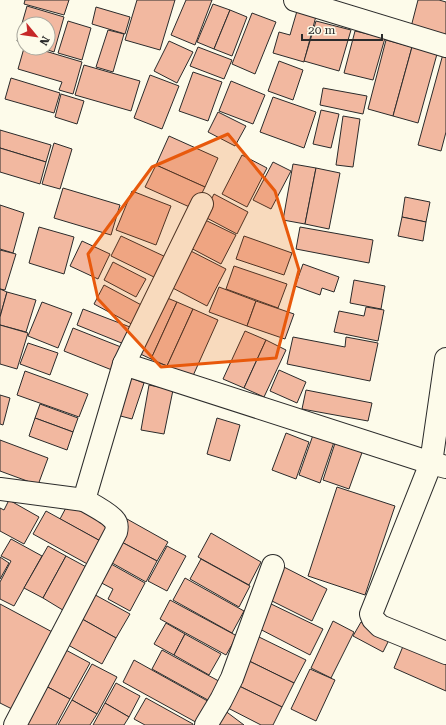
<svg xmlns="http://www.w3.org/2000/svg" width="446" height="725" viewBox="0 0 446 725" font-family="'Roboto Serif',serif">
<style>
.building{fill:#f2b8a0;stroke:#2b2b2b}
.lines{fill:none;stroke-linecap:round;stroke-linejoin:round}
.street-casing{stroke:#2b2b2b;stroke-width:24}
.street{stroke:#fdfbea;stroke-width:22}
.marked{fill:#e8590c;fill-opacity:0.2;stroke:#e8590c;stroke-width:3;stroke-linejoin:round}
</style>
<rect width="100%" height="100%" fill="#fdfbea"/>
<g class="building">
<polygon points="25,0 69,0 64,15 24,4"/>
<polygon points="137,0 175,0 160,50 125,40"/>
<polygon points="186,0 212,0 195,45 171,35"/>
<polygon points="418,0 439,0 446,2 446,36 411,27"/>
<polygon points="213,4 230,10 214,49 197,42"/>
<polygon points="27,6 64,17 54,52 42,48 48,48 48,24 24,24 24,43 17,41"/>
<polygon points="96,7 130,17 125,34 92,24"/>
<polygon points="230,10 247,17 232,56 214,49"/>
<polygon points="297,11 316,16 304,62 273,53 279,32 290,35"/>
<polygon points="252,13 276,22 255,74 232,64"/>
<polygon points="68,21 91,28 82,60 58,53"/>
<polygon points="316,21 351,30 339,71 304,61"/>
<polygon points="108,30 124,34 113,72 96,67"/>
<polygon points="355,31 385,38 373,80 344,73"/>
<polygon points="386,40 412,47 393,116 368,109"/>
<polygon points="169,41 193,52 177,83 154,71"/>
<polygon points="198,47 232,60 224,79 190,66"/>
<polygon points="412,47 437,54 418,123 393,116"/>
<polygon points="24,48 35,48 82,62 73,94 59,90 62,82 18,69"/>
<polygon points="443,54 446,55 446,132 441,151 418,145"/>
<polygon points="279,61 303,70 293,100 268,91"/>
<polygon points="84,65 140,81 131,111 75,95"/>
<polygon points="193,72 222,82 208,121 179,111"/>
<polygon points="150,75 179,86 162,129 134,118"/>
<polygon points="11,78 60,93 54,113 5,99"/>
<polygon points="231,81 265,95 253,124 219,111"/>
<polygon points="323,88 367,96 363,114 320,105"/>
<polygon points="61,94 84,101 77,124 55,117"/>
<polygon points="273,97 316,112 304,148 260,132"/>
<polygon points="321,110 339,114 331,148 313,144"/>
<polygon points="218,112 246,126 235,146 208,132"/>
<polygon points="343,116 360,119 353,167 336,165"/>
<polygon points="0,130 51,145 46,162 0,148"/>
<polygon points="169,136 218,158 205,187 156,165"/>
<polygon points="54,143 72,149 60,189 42,184"/>
<polygon points="0,148 46,162 40,184 0,172"/>
<polygon points="242,155 267,168 247,207 222,194"/>
<polygon points="273,162 291,171 271,209 253,200"/>
<polygon points="293,164 316,168 305,224 283,220"/>
<polygon points="156,165 205,187 194,209 145,187"/>
<polygon points="316,168 340,173 329,229 305,224"/>
<polygon points="63,188 120,205 111,235 54,218"/>
<polygon points="132,191 171,206 156,245 116,230"/>
<polygon points="214,194 248,212 237,234 203,216"/>
<polygon points="405,197 430,202 426,222 402,217"/>
<polygon points="0,205 24,213 13,253 0,249"/>
<polygon points="199,217 236,235 221,264 185,245"/>
<polygon points="402,217 426,222 423,241 398,236"/>
<polygon points="39,227 74,237 64,274 29,263"/>
<polygon points="300,227 373,240 369,263 296,249"/>
<polygon points="121,236 168,258 158,279 111,256"/>
<polygon points="244,236 292,253 284,275 236,259"/>
<polygon points="82,241 110,254 98,279 70,266"/>
<polygon points="185,248 226,269 207,306 167,285"/>
<polygon points="0,250 16,254 5,290 0,289"/>
<polygon points="113,262 146,279 136,297 104,280"/>
<polygon points="303,264 339,277 334,292 322,288 320,295 295,286"/>
<polygon points="234,266 287,284 278,308 226,289"/>
<polygon points="354,280 385,286 381,309 350,303"/>
<polygon points="104,285 147,308 137,327 94,304"/>
<polygon points="219,287 256,301 247,326 209,312"/>
<polygon points="0,289 7,292 0,317"/>
<polygon points="7,292 36,300 26,332 0,325 0,317"/>
<polygon points="160,295 177,302 151,359 134,351"/>
<polygon points="256,301 294,314 285,339 247,326"/>
<polygon points="42,302 72,313 58,348 28,336"/>
<polygon points="177,302 193,309 167,366 151,359"/>
<polygon points="366,307 384,310 378,341 334,332 339,311 364,316"/>
<polygon points="83,309 130,327 124,344 77,325"/>
<polygon points="193,309 218,320 192,378 167,366"/>
<polygon points="0,325 28,333 17,369 0,364"/>
<polygon points="73,328 126,349 117,372 64,351"/>
<polygon points="245,331 266,340 244,388 223,379"/>
<polygon points="293,337 345,347 346,337 378,343 370,381 287,364"/>
<polygon points="266,340 286,350 264,397 244,388"/>
<polygon points="28,343 58,353 50,375 20,364"/>
<polygon points="279,370 306,382 297,403 270,391"/>
<polygon points="25,371 88,394 79,417 17,395"/>
<polygon points="126,376 144,383 132,419 113,414"/>
<polygon points="149,385 173,390 164,434 141,430"/>
<polygon points="306,390 372,403 368,421 302,409"/>
<polygon points="0,395 10,398 3,425 0,424"/>
<polygon points="40,404 78,418 73,432 35,418"/>
<polygon points="35,418 73,432 67,450 29,436"/>
<polygon points="217,418 240,425 230,461 207,454"/>
<polygon points="286,433 309,442 296,479 272,470"/>
<polygon points="313,435 334,442 320,483 299,475"/>
<polygon points="337,437 364,447 349,489 323,480"/>
<polygon points="0,440 48,458 38,485 0,471"/>
<polygon points="337,487 395,506 365,595 308,576"/>
<polygon points="9,500 39,517 24,544 0,531 0,508 4,510"/>
<polygon points="69,502 113,526 104,543 60,519"/>
<polygon points="46,511 104,543 91,566 33,534"/>
<polygon points="127,519 168,542 157,561 116,539"/>
<polygon points="211,533 261,562 249,585 198,557"/>
<polygon points="11,539 42,556 14,606 0,599 0,582 11,561 1,556"/>
<polygon points="116,539 157,561 146,582 105,559"/>
<polygon points="48,546 66,556 43,598 24,588"/>
<polygon points="167,546 186,556 167,591 148,581"/>
<polygon points="66,556 90,569 66,612 43,598"/>
<polygon points="0,557 9,563 0,579"/>
<polygon points="201,559 250,586 239,607 190,579"/>
<polygon points="104,560 145,583 130,611 108,599 113,589 94,579"/>
<polygon points="280,565 327,589 312,621 264,597"/>
<polygon points="185,578 244,611 232,633 173,600"/>
<polygon points="88,591 130,614 116,638 75,615"/>
<polygon points="170,600 237,636 226,655 160,619"/>
<polygon points="267,602 323,629 310,655 254,626"/>
<polygon points="0,604 56,634 14,710 0,703"/>
<polygon points="75,615 116,638 102,664 61,641"/>
<polygon points="333,621 354,632 331,678 311,668"/>
<polygon points="361,622 390,638 383,652 353,636"/>
<polygon points="166,623 185,634 174,655 154,644"/>
<polygon points="185,634 221,654 209,675 174,655"/>
<polygon points="259,637 306,660 294,683 247,660"/>
<polygon points="406,639 446,656 446,691 394,668"/>
<polygon points="64,649 90,663 70,699 44,685"/>
<polygon points="162,650 226,685 215,704 152,669"/>
<polygon points="134,660 213,704 201,725 123,682"/>
<polygon points="247,660 294,683 282,707 235,684"/>
<polygon points="92,664 117,677 97,714 72,700"/>
<polygon points="310,669 335,680 316,721 291,709"/>
<polygon points="116,683 140,696 129,717 105,703"/>
<polygon points="235,684 282,707 273,725 261,725 224,706"/>
<polygon points="44,685 70,699 56,725 22,725"/>
<polygon points="146,698 193,724 193,725 145,725 134,719"/>
<polygon points="72,700 97,714 90,725 58,725"/>
<polygon points="105,703 129,717 124,725 93,725"/>
<polygon points="224,710 244,725 213,725"/>
</g>
<g class="lines">
<defs>
<g id="street">
<polyline points="295,0 446,46"/>
<polyline points="446,359 431,463 371,614 373,619 380,626 446,653"/>
<polyline points="124,364 202,204"/>
<polyline points="0,489 84,500"/>
<path d="M15 725 116 532C117 528 117 523 114 520 110 514 91 504 84 500L124 364 431 463 446 467"/>
<polyline points="206,725 221,700 232,678 273,566"/>
</g>
</defs>
<use href="#street" class="street-casing"/>
<use href="#street" class="street"/>
</g>
<path class="marked" d="M228 134 275 191 299 270 276 358 161 367 98 299 88 254 152 167Z"/>
<g transform="translate(36 36) rotate(119)"><circle r="19" fill="#fdfbea" stroke="#a9a89e"/>
<path d="M0-3L7 15L0 10L-7 15Z" fill="#c62828"/>
<text y="-6" font-size="11" font-weight="bold" text-anchor="middle" fill="#2b2b2b">N</text>
</g>
<path d="M302 34v6h80v-6" fill="none" stroke="#2b2b2b" stroke-width="2"/>
<text x="308" y="34" font-size="12" fill="#2b2b2b" stroke="#fdfbea" stroke-width="3" paint-order="stroke">20 m</text>
</svg>
